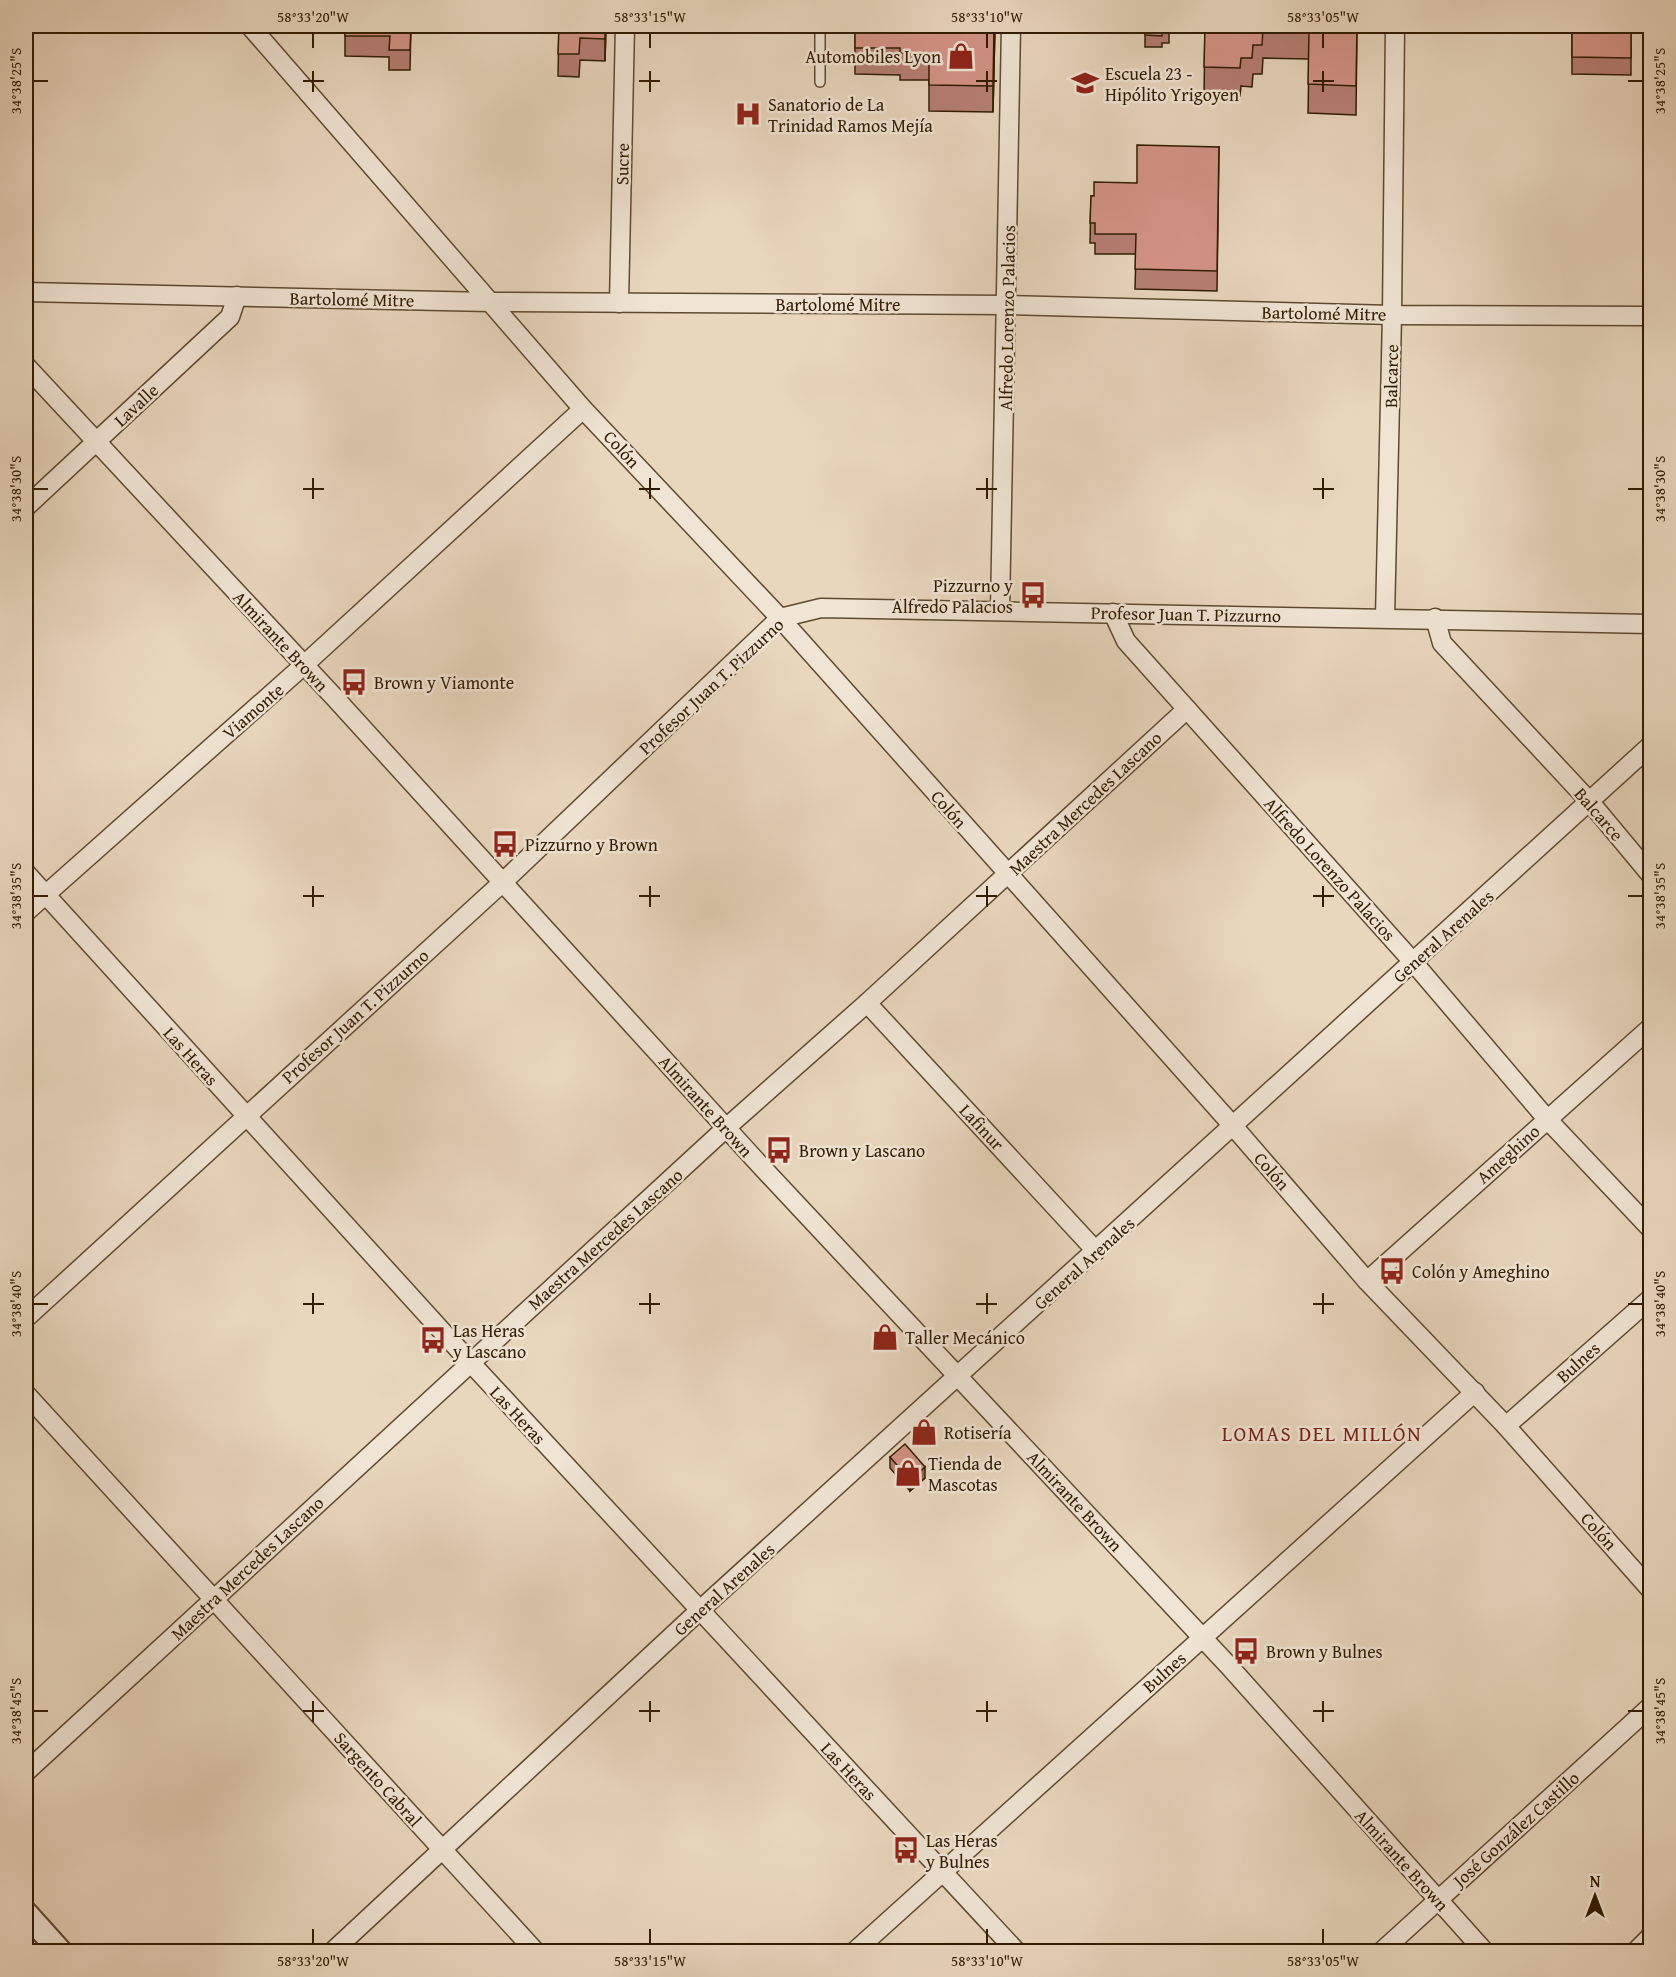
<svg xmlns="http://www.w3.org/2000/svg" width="1676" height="1977" viewBox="0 0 1676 1977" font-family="'Gentium Book Plus',serif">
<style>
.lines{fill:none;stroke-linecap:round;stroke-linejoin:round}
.service-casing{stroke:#5f4a2f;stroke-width:12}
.minor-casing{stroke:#5f4a2f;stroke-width:21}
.tertiary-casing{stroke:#5f4a2f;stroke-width:26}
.service{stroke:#f0e4d4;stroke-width:9}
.minor{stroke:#f0e4d4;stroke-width:18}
.tertiary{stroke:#f0e4d4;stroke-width:22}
.wall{fill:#b57e73;stroke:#311c00;stroke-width:1.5}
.shaded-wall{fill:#94675e;stroke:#311c00;stroke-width:1.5}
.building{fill:#d39386;stroke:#311c00;stroke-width:1.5}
.ticks{fill:none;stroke:#311c00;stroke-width:2}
.labels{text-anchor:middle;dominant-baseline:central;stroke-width:5;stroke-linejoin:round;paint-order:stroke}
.poi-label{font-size:18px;fill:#311c00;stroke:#f0e4d4;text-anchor:start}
.street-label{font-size:18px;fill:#311c00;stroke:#f0e4d4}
.quarter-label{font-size:21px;letter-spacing:1.5px;fill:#7a1f14;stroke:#f0e4d4}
.neatline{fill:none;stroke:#311c00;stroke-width:2}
.ticks-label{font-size:15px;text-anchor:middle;fill:#311c00}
</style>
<rect width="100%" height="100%" fill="#e8d6bd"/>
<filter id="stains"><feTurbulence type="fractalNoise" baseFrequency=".00333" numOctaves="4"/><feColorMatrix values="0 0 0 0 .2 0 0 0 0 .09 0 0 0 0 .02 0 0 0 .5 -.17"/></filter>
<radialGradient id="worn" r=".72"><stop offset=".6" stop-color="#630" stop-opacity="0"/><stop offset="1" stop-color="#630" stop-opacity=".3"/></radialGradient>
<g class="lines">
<defs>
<polyline id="service" points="820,82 820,26"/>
<g id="minor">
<polyline points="250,26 583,409 780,618 1234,1127 1367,1281 1506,1426 1650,1589"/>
<polyline points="26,292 490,302 1008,305 1392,315 1650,316"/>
<polyline points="619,303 625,26"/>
<polyline points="26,366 335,698 759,1164 1228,1665 1485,1952"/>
<polyline points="26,507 230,317 237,296"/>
<polyline points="1000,610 1011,26"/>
<polyline points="1113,613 1126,641 1414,963 1547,1119 1650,1228"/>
<polyline points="1385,618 1392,315 1395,26"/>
<polyline points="1435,618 1442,643 1590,802 1650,874"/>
<polyline points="26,873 470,1362 1017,1952"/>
<polyline points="26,912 304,665 583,409"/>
<polyline points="867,1003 1096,1251"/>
<polyline points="1367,1281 1650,1028"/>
<polyline points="26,1318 503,882 780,618 821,608 1650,624"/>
<polyline points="26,1394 536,1952"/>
<polyline points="1506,1426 1650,1299"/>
<polyline points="26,1772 726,1128 867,1003 1187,709"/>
<polyline points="332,1952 700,1610 1650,746"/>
<polyline points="854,1952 1475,1392"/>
<polyline points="1381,1952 1650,1707"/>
<polyline points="1635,1952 1650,1937"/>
</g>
<polyline id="tertiary" points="26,1913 61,1952"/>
</defs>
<use href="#service" class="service-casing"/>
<use href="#minor" class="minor-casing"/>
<use href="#tertiary" class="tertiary-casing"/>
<use href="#service" class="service"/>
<use href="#minor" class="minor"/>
<use href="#tertiary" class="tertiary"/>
</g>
<g class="wall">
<polygon points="345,26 411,26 410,70 389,70 389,57 345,56"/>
<polygon points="559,26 606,26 605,61 580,60 579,77 558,76"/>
<polygon points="855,26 995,26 993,112 929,111 929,80 900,80 900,75 855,74"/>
<polygon points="1145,26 1169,26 1169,43 1162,43 1162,47 1145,47"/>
<polygon points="1205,26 1357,26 1356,115 1308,113 1309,59 1263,58 1262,74 1253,74 1252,87 1241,86 1240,96 1204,95"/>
<polygon points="1572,26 1631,26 1631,75 1572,74"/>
<polygon points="1219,147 1217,291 1135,289 1136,254 1095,254 1095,243 1090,243 1091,196 1094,196 1137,183"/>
<polygon points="890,1457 925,1478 910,1491 890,1468"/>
</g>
<g class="shaded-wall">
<polygon points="605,26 606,26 605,61"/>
<polygon points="994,26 995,26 993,112 993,86"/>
<polygon points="925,1467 925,1478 910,1491 910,1480"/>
</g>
<g class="building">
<polygon points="345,26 411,26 410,50 389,50 390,36 345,36"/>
<polygon points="559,26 605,26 605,39 580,38 579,54 558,54"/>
<polygon points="855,26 994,26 993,86 929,85 929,54 900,53 900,48 855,48"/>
<polygon points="1145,26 1169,26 1169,32 1162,32 1162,36 1145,35"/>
<polygon points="1205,26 1357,26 1356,86 1308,84 1309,30 1263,29 1262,45 1253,45 1252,58 1241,58 1240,68 1204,67"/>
<polygon points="1572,26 1631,26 1631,58 1572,57"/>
<polygon points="1137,145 1219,147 1217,271 1135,269 1136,234 1095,234 1095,223 1090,223 1091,196 1094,196 1094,182 1137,183"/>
<polygon points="905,1444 925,1467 910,1480 890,1457"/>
</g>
<path class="ticks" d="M313 33V48M650 33V48M987 33V48M1323 33V48M313 71V92M650 71V92M987 71V92M1323 71V92M33 81H48M303 81H324M639 81H660M976 81H997M1313 81H1334M1628 81H1643M313 478V499M650 478V499M987 478V499M1323 478V499M33 489H48M303 489H324M639 489H660M976 489H997M1313 489H1334M1628 489H1643M313 886V907M650 886V907M987 886V907M1323 886V907M33 896H48M303 896H324M639 896H660M976 896H997M1313 896H1334M1628 896H1643M313 1293V1314M650 1293V1314M987 1293V1314M1323 1293V1314M33 1304H48M303 1304H324M639 1304H660M976 1304H997M1313 1304H1334M1628 1304H1643M313 1701V1722M650 1701V1722M987 1701V1722M1323 1701V1722M33 1711H48M303 1711H324M639 1711H660M976 1711H997M1313 1711H1334M1628 1711H1643M313 1929V1944M650 1929V1944M987 1929V1944M1323 1929V1944"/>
<defs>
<symbol id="shop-bare" viewBox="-9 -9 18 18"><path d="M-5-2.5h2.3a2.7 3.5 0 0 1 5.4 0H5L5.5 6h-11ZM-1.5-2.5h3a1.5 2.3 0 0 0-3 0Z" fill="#8f2418" stroke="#f0e4d4" stroke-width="2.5" paint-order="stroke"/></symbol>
<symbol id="school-bare" viewBox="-9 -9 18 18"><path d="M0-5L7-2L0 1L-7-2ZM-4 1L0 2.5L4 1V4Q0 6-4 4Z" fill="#8f2418" stroke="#f0e4d4" stroke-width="2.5" paint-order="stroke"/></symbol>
<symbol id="hospital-bare" viewBox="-9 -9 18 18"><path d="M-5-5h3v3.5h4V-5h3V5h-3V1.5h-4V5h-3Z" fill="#8f2418" stroke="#f0e4d4" stroke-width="2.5" paint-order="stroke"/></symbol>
<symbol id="bus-bare" viewBox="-9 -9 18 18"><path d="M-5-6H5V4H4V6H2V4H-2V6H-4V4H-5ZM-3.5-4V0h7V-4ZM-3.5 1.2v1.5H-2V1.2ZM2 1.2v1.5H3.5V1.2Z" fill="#8f2418" stroke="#f0e4d4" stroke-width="2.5" paint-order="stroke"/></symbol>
</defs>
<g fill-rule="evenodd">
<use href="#shop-bare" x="942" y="37" width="38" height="38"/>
<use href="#school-bare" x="1066" y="64" width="38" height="38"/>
<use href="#hospital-bare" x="729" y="95" width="38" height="38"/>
<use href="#bus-bare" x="1014" y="576" width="38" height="38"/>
<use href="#bus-bare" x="335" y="663" width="38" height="38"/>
<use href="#bus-bare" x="486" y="825" width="38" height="38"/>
<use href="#bus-bare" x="760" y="1131" width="38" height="38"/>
<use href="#bus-bare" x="1373" y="1252" width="38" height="38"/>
<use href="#shop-bare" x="866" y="1318" width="38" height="38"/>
<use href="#bus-bare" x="414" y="1321" width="38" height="38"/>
<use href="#shop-bare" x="905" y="1413" width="38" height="38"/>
<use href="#shop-bare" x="889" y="1454" width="38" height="38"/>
<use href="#bus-bare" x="1227" y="1632" width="38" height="38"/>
<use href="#bus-bare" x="887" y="1831" width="38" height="38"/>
</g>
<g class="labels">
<g class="poi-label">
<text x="941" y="56" text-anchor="end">Automobiles Lyon</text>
<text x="1105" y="73">Escuela 23 -<tspan x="1105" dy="21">Hipólito Yrigoyen</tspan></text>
<text x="768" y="104">Sanatorio de La<tspan x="768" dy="21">Trinidad Ramos Mejía</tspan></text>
<text x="1013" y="585" text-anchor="end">Pizzurno y<tspan x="1013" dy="21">Alfredo Palacios</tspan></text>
<text x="374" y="682">Brown y Viamonte</text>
<text x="525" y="844">Pizzurno y Brown</text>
<text x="799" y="1150">Brown y Lascano</text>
<text x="1412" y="1271">Colón y Ameghino</text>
<text x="453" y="1330">Las Heras<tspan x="453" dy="21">y Lascano</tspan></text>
<text x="905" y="1337">Taller Mecánico</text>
<text x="944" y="1432">Rotisería</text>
<text x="928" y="1463">Tienda de<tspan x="928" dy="21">Mascotas</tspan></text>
<text x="1266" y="1651">Brown y Bulnes</text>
<text x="926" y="1840">Las Heras<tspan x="926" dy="21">y Bulnes</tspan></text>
</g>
<g class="street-label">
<text transform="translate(622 164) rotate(-89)">Sucre</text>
<text transform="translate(352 299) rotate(1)">Bartolomé Mitre</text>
<text x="838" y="304">Bartolomé Mitre</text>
<text transform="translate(1324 313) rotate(1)">Bartolomé Mitre</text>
<text transform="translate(1007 318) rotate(-89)">Alfredo Lorenzo Palacios</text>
<text transform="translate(1391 376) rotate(-89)">Balcarce</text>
<text transform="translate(136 405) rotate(-43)">Lavalle</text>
<text transform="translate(622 449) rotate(47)">Colón</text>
<text transform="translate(1186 614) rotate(1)">Profesor Juan T. Pizzurno</text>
<text transform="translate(281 641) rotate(47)">Almirante Brown</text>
<text transform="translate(711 686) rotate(-43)">Profesor Juan T. Pizzurno</text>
<text transform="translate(253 711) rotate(-41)">Viamonte</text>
<text transform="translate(1085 803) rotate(-43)">Maestra Mercedes Lascano</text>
<text transform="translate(949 809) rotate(49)">Colón</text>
<text transform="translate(1599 814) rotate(49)">Balcarce</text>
<text transform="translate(1330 869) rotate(48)">Alfredo Lorenzo Palacios</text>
<text transform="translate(1443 936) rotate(-42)">General Arenales</text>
<text transform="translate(355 1016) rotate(-42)">Profesor Juan T. Pizzurno</text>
<text transform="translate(191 1056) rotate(48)">Las Heras</text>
<text transform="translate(706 1106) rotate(48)">Almirante Brown</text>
<text transform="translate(982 1127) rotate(47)">Lafinur</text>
<text transform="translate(1508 1154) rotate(-42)">Ameghino</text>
<text transform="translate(1272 1171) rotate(49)">Colón</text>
<text transform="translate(605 1239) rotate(-42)">Maestra Mercedes Lascano</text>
<text transform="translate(1084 1263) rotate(-42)">General Arenales</text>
<text transform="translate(1578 1362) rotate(-42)">Bulnes</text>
<text transform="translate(518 1415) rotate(47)">Las Heras</text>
<text transform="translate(1075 1501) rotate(47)">Almirante Brown</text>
<text transform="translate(1599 1531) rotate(48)">Colón</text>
<text transform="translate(247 1568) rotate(-43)">Maestra Mercedes Lascano</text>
<text transform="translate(724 1589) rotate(-42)">General Arenales</text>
<text transform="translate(1164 1672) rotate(-42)">Bulnes</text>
<text transform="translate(849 1771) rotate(47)">Las Heras</text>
<text transform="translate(378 1779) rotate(48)">Sargento Cabral</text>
<text transform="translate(1516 1829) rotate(-42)">José González Castillo</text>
<text transform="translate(1402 1860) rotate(48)">Almirante Brown</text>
</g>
<g class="quarter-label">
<text x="1322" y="1433">LOMAS DEL MILLÓN</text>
</g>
</g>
<rect width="1676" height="1977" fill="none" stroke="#e8d6bd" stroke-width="66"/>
<g transform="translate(1595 1896)" stroke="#f0e4d4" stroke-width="4.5" paint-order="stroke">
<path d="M0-4.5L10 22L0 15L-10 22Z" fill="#311c00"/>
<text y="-9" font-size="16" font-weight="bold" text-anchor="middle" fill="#311c00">N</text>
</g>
<rect x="33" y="33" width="1610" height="1911" class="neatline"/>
<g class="ticks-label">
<text x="313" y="22">58°33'20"W</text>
<text x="650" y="22">58°33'15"W</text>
<text x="987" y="22">58°33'10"W</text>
<text x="1323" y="22">58°33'05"W</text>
<text transform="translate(16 81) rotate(-90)" y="5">34°38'25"S</text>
<text transform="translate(1660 81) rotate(-90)" y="5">34°38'25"S</text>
<text transform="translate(16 489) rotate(-90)" y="5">34°38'30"S</text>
<text transform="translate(1660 489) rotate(-90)" y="5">34°38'30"S</text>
<text transform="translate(16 896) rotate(-90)" y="5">34°38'35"S</text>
<text transform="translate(1660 896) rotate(-90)" y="5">34°38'35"S</text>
<text transform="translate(16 1304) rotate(-90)" y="5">34°38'40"S</text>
<text transform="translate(1660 1304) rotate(-90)" y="5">34°38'40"S</text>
<text transform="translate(16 1711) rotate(-90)" y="5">34°38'45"S</text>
<text transform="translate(1660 1711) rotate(-90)" y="5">34°38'45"S</text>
<text x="313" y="1966">58°33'20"W</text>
<text x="650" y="1966">58°33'15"W</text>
<text x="987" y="1966">58°33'10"W</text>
<text x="1323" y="1966">58°33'05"W</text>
</g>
<rect width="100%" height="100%" filter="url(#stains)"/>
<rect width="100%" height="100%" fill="url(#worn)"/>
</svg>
